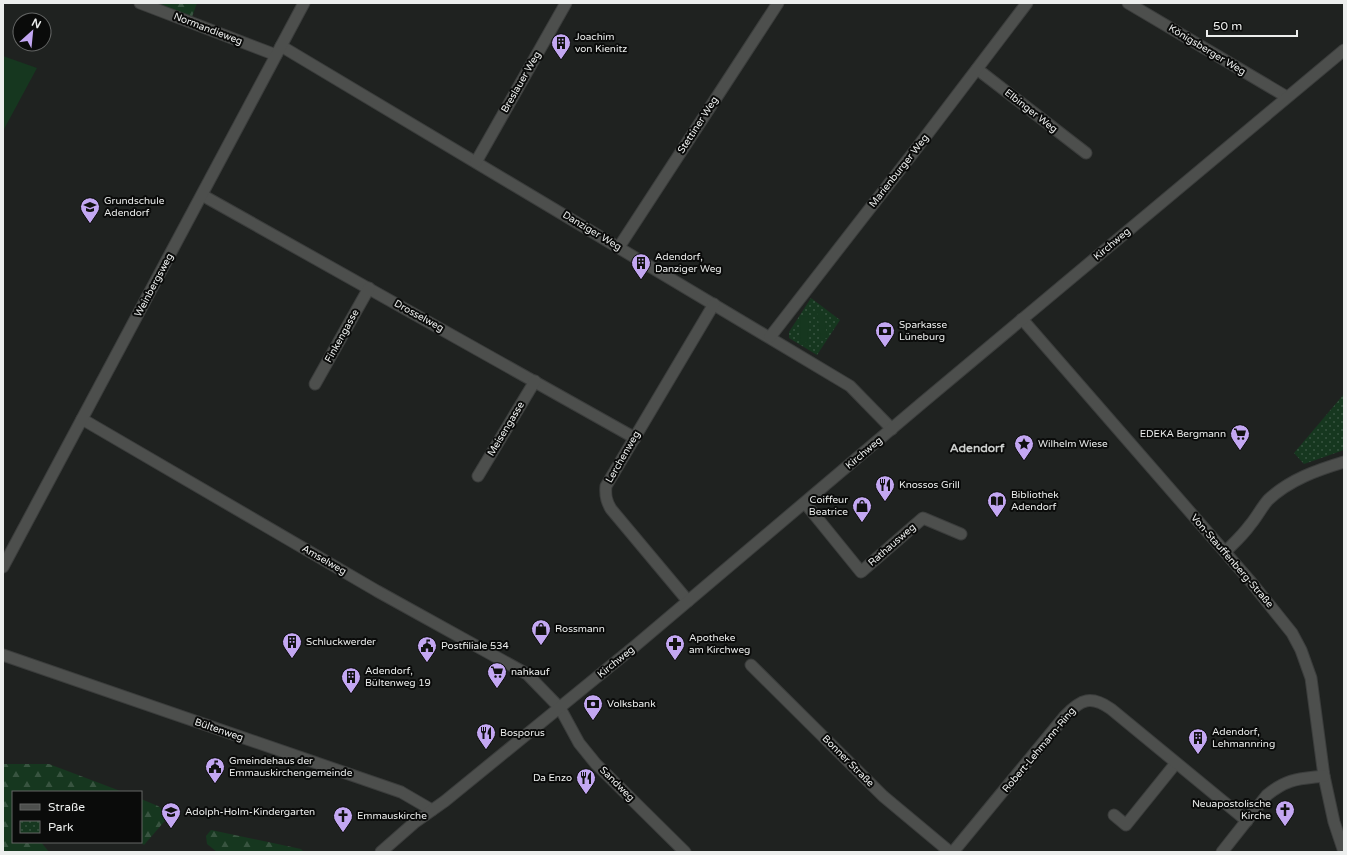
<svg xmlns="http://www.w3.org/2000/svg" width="1347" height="855" viewBox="0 0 1347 855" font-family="'Varela Round',sans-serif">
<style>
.forest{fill:url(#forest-firs)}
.park{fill:url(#park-dots)}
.pitch{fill:#16371f}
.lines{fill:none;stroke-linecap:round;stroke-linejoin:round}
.minor-casing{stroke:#3b3d3c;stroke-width:13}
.minor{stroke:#4d4f4d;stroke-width:11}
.labels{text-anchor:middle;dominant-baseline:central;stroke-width:4;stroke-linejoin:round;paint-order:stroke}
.street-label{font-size:10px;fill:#eceeed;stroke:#0a0b0a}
.poi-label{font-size:10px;fill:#eceeed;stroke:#0a0b0a;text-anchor:start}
.quarter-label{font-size:12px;font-weight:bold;fill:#cccfcd;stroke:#0a0b0a}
</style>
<defs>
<pattern id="forest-firs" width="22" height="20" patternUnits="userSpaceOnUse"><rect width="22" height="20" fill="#16371f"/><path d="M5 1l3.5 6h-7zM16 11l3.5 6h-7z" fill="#385440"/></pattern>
<pattern id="park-dots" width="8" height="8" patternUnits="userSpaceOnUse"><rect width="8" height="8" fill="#16371f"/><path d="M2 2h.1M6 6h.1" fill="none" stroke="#385440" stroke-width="1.8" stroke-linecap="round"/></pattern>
</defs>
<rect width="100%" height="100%" fill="#1f2220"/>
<g class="forest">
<polygon points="158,3 197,3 192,17"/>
<polygon points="3,764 49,764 123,792 13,792 13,842 41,842 49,852 3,852"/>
<polygon points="141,799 158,806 170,815 144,845 140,842"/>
<polygon points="211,830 301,849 304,852 217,852 207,844 206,836"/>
</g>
<g class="park">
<polygon points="811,298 840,320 817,355 789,338 789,332"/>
<polygon points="1344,394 1344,450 1304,464 1294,453"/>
</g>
<g class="pitch">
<polygon points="3,56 37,68 3,131"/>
<polygon points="817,312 824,312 827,338 821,339"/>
<polygon points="801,316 809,317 807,343 800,342"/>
</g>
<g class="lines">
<defs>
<g id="minor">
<polyline points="140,3 276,55"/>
<polyline points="1128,3 1287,97"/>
<polyline points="281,46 850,386 892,429"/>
<polyline points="977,69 1086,153"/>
<polyline points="476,162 566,3"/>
<polyline points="202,195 635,438"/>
<polyline points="619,247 778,3"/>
<polyline points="1022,319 1251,582 1292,633 1301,650 1311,678 1324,776 1334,822 1344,852"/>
<polyline points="770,337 913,153 1027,3"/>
<polyline points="315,384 369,288"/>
<polyline points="82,419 377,591 527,674 560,708 579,743 596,764 685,852"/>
<polyline points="478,476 535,381"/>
<polyline points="805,503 861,572 923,518 961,534"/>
<path d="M1225 552C1234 543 1243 535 1250 525 1257 517 1261 508 1268 500 1289 480 1317 470 1344 462"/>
<polyline points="3,567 304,3"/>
<path d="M688 601 611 509C606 501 605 495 606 486L714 304"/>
<polyline points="3,655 401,792 432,810"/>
<polyline points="751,665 883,796 950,852"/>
<polyline points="1114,815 1126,825 1176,763"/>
<polyline points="381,852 414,823 445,801 635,646 922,403 1344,50"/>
<path d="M953 852 1065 716C1081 699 1091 695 1111 709L1247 821"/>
<path d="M1222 852 1267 795C1288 778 1299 779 1324 776"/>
</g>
</defs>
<use href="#minor" class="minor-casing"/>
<use href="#minor" class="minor"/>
</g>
<defs>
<symbol id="building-pin" viewBox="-11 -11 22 30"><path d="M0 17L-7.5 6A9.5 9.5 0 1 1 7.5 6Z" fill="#c3a7f2" stroke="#0a0b0a"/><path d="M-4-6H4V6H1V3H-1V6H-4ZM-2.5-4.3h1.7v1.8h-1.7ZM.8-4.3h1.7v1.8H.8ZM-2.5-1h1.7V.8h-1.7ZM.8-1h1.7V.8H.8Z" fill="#111"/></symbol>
<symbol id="school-pin" viewBox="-11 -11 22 30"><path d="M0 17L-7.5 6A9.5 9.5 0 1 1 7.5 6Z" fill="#c3a7f2" stroke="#0a0b0a"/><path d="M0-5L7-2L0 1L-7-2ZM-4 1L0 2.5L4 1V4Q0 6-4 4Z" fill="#111"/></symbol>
<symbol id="bank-pin" viewBox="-11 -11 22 30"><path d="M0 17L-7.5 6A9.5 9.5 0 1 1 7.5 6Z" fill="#c3a7f2" stroke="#0a0b0a"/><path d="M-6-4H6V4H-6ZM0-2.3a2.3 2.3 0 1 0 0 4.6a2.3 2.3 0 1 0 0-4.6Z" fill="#111"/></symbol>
<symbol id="supermarket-pin" viewBox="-11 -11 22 30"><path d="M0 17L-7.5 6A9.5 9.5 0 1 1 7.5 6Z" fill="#c3a7f2" stroke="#0a0b0a"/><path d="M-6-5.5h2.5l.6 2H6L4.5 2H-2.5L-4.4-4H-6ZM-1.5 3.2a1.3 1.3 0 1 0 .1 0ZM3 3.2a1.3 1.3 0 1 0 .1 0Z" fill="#111"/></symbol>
<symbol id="sight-pin" viewBox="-11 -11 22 30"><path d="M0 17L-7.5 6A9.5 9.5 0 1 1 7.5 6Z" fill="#c3a7f2" stroke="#0a0b0a"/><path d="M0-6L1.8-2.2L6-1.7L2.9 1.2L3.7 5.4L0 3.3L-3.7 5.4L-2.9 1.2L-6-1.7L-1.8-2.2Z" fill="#111"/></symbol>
<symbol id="restaurant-pin" viewBox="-11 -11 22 30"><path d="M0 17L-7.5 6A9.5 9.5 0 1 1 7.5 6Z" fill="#c3a7f2" stroke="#0a0b0a"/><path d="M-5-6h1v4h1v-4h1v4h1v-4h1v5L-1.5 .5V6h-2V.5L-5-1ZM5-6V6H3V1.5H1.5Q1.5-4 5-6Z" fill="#111"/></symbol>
<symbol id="library-pin" viewBox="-11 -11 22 30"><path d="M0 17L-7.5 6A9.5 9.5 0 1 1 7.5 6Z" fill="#c3a7f2" stroke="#0a0b0a"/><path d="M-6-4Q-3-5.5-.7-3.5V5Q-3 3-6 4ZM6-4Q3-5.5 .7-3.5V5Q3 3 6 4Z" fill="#111"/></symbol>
<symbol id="shop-pin" viewBox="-11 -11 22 30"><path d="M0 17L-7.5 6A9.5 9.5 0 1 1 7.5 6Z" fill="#c3a7f2" stroke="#0a0b0a"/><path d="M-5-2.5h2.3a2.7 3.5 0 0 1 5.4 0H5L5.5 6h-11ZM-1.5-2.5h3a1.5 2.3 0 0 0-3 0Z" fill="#111"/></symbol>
<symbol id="pharmacy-pin" viewBox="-11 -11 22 30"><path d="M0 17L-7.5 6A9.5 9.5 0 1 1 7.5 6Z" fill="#c3a7f2" stroke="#0a0b0a"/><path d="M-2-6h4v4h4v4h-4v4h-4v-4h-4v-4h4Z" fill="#111"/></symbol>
<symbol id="civic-pin" viewBox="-11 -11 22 30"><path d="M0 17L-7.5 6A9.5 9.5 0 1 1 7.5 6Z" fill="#c3a7f2" stroke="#0a0b0a"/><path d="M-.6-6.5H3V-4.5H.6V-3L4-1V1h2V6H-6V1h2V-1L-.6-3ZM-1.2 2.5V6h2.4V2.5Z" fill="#111"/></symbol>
<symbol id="church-pin" viewBox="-11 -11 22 30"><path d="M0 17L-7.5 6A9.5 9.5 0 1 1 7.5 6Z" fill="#c3a7f2" stroke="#0a0b0a"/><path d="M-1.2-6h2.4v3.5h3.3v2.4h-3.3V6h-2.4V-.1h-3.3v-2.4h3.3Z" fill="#111"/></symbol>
</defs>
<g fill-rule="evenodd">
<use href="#building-pin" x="550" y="32" width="22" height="30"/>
<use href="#school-pin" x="79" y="196" width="22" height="30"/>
<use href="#building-pin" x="630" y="252" width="22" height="30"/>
<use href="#bank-pin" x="874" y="320" width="22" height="30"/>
<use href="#supermarket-pin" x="1229" y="423" width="22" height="30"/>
<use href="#sight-pin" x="1013" y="433" width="22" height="30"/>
<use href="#restaurant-pin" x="874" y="474" width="22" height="30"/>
<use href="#library-pin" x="986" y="490" width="22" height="30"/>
<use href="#shop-pin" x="851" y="495" width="22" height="30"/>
<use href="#shop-pin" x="530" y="618" width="22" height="30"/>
<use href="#building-pin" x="281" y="631" width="22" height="30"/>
<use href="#pharmacy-pin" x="664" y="633" width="22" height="30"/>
<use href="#civic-pin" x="416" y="635" width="22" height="30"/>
<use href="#supermarket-pin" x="486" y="661" width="22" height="30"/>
<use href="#building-pin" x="340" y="666" width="22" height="30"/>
<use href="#bank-pin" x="582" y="693" width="22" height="30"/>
<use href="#restaurant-pin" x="475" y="722" width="22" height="30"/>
<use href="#building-pin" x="1187" y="727" width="22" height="30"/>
<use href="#civic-pin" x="204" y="756" width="22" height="30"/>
<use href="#restaurant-pin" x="575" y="767" width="22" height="30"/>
<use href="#church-pin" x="1274" y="799" width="22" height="30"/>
<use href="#school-pin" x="160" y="801" width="22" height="30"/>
<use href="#church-pin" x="332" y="805" width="22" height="30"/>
</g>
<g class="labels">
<g class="street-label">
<text transform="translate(208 29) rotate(21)">Normandieweg</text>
<text transform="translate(1207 50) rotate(31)">Königsberger Weg</text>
<text transform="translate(521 82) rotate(-60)">Breslauer Weg</text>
<text transform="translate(1031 111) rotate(38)">Elbinger Weg</text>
<text transform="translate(698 125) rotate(-57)">Stettiner Weg</text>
<text transform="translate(899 171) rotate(-52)">Marienburger Weg</text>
<text transform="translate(592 231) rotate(31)">Danziger Weg</text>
<text transform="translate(1112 244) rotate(-40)">Kirchweg</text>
<text transform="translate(154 285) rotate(-62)">Weinbergsweg</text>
<text transform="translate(419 316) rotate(29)">Drosselweg</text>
<text transform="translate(342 336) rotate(-61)">Finkengasse</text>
<text transform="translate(506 429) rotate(-59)">Meisengasse</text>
<text transform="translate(864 453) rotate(-40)">Kirchweg</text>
<text transform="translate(623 457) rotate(-60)">Lerchenweg</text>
<text transform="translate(892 545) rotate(-41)">Rathausweg</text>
<text transform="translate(324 560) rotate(30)">Amselweg</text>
<text transform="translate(1232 561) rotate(49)">Von-Stauffenberg-Straße</text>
<text transform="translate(616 662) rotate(-39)">Kirchweg</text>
<text transform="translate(219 730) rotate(19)">Bültenweg</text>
<text transform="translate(1039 750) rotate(-50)">Robert-Lehmann-Ring</text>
<text transform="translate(848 761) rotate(45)">Bonner Straße</text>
<text transform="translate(617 784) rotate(45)">Sandweg</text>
</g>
<g class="poi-label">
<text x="575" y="37">Joachim<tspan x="575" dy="12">von Kienitz</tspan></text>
<text x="104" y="201">Grundschule<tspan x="104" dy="12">Adendorf</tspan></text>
<text x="655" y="257">Adendorf,<tspan x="655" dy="12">Danziger Weg</tspan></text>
<text x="899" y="325">Sparkasse<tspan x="899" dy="12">Lüneburg</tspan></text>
<text x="1226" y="434" text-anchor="end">EDEKA Bergmann</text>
<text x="1038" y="444">Wilhelm Wiese</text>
<text x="899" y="485">Knossos Grill</text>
<text x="1011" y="495">Bibliothek<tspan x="1011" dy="12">Adendorf</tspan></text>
<text x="848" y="500" text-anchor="end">Coiffeur<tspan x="848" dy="12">Beatrice</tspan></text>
<text x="555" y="629">Rossmann</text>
<text x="689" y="638">Apotheke<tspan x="689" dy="12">am Kirchweg</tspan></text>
<text x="306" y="642">Schluckwerder</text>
<text x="441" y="646">Postfiliale 534</text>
<text x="365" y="671">Adendorf,<tspan x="365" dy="12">Bültenweg 19</tspan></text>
<text x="511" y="672">nahkauf</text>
<text x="607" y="704">Volksbank</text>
<text x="1212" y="732">Adendorf,<tspan x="1212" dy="12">Lehmannring</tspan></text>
<text x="500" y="733">Bosporus</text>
<text x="229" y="761">Gmeindehaus der<tspan x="229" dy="12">Emmauskirchengemeinde</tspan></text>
<text x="572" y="778" text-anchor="end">Da Enzo</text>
<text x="1271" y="804" text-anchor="end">Neuapostolische<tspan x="1271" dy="12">Kirche</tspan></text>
<text x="185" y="812">Adolph-Holm-Kindergarten</text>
<text x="357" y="816">Emmauskirche</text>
</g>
<g class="quarter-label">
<text x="977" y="448">Adendorf</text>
</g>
</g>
<rect width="1347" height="855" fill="none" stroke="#eceeed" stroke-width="8"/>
<rect x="12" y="791" width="130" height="52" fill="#0a0b0a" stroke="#646665"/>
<rect x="20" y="804" width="20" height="6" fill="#4d4f4d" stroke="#646665"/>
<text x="48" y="811" font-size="12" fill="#eceeed">Straße</text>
<rect x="20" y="821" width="20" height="12" fill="url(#park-dots)" stroke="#646665"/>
<text x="48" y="831" font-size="12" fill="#eceeed">Park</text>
<g transform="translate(32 32) rotate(27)"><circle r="19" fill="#0a0b0a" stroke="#646665"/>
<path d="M0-3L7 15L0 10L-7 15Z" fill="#c3a7f2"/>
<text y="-6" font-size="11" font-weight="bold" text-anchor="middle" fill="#eceeed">N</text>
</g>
<path d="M1207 30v6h90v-6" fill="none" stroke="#eceeed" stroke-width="2"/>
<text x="1213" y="30" font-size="12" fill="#eceeed" stroke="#0a0b0a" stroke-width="3" paint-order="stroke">50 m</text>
</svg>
